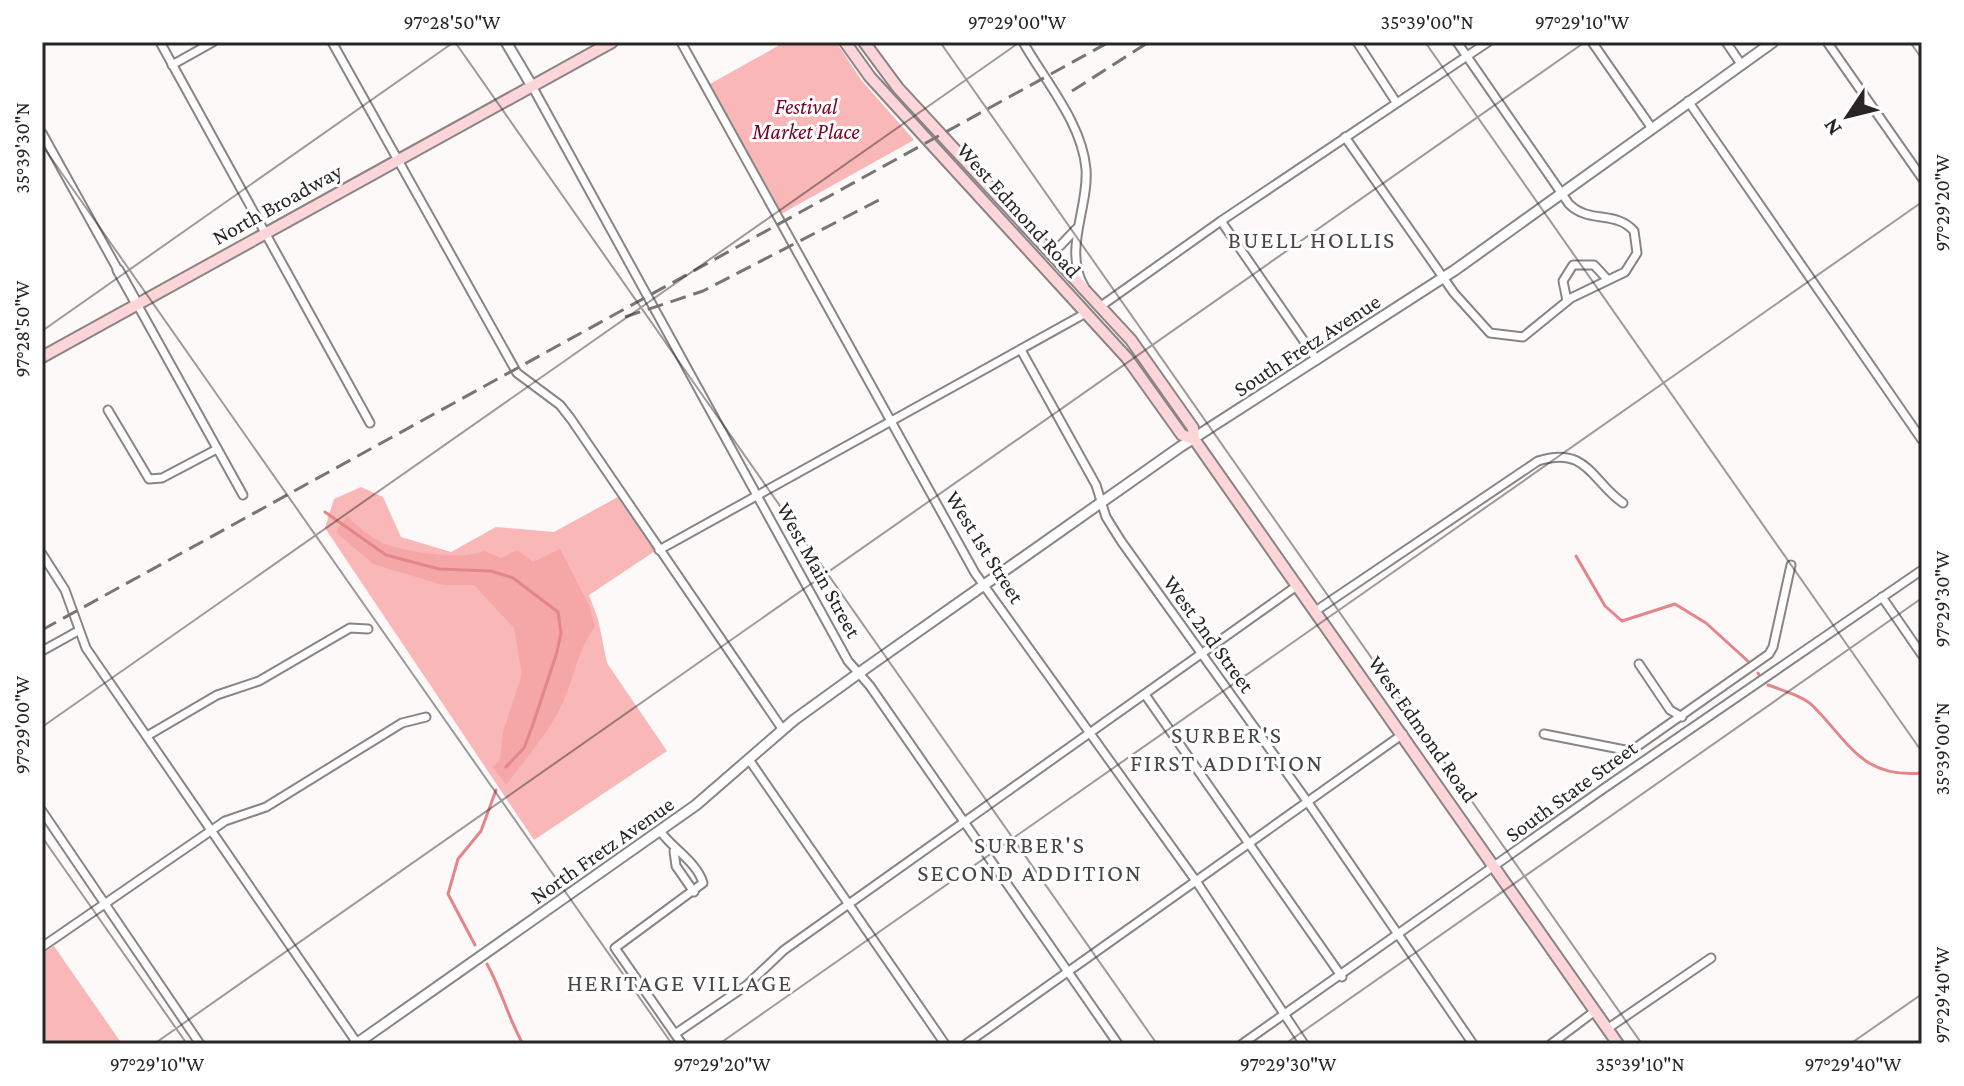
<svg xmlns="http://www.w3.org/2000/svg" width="1964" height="1086" viewBox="0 0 1964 1086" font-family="'Crimson Pro',serif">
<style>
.green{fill:#f9b7b7}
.forest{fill:#f5a7a8}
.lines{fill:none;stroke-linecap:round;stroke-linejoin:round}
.stream{stroke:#e48589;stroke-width:3}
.minor-casing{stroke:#898585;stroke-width:11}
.tertiary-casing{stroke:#898585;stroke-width:13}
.secondary-casing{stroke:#898585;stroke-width:14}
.minor{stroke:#fff;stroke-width:7}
.tertiary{stroke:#fff;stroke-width:9}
.secondary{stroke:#fed5d8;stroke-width:10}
.rail{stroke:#787575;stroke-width:3;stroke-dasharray:16 8;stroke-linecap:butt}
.ticks{fill:none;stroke:#272525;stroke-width:2;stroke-opacity:0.45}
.labels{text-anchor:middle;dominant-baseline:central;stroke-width:6;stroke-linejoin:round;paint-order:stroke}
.park-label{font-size:22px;font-style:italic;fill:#79011f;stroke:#fff}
.street-label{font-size:22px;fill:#272525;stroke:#fff}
.neighbourhood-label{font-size:24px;letter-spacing:2px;fill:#4a4646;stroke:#fff}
.neatline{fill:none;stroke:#272525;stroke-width:3}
.ticks-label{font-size:20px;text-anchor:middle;fill:#272525}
</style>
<rect width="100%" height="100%" fill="#fef9f9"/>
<g class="green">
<polygon points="785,42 836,42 862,81 914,140 781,214 710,84"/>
<polygon points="361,487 383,497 401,537 451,552 496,527 554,532 618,497 655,551 589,595 598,619 607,663 667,751 534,840 325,528 334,499"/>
<polygon points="54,946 122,1044 42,1044 42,954"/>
</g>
<path class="forest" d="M347 516C357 526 370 537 383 543 403 552 464 561 484 551L501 558 517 550 533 562 560 549 589 605 595 627C577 650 575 677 563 702 549 733 526 758 506 785L493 767 500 759 503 732 522 674 514 628 474 585H443L373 564 336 532Z"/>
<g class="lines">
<g class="stream">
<polyline points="325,512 386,555 439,569 491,571 513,578 558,612 561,633 557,652 532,727 524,748 506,767"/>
<polyline points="1576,556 1605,606 1622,621 1675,604 1706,623 1750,663"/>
<polyline points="1758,673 1759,675"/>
<path d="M1768 685C1782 690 1802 696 1813 706 1849 742 1862 779 1922 773"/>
<polyline points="475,945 448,894 458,859 481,831 496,790"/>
<path d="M487 964C502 991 508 1018 523 1044"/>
</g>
<defs>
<g id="minor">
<polyline points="160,42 370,423"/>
<polyline points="332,42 517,373 560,405 571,419 783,730"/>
<polyline points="681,42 975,573 1196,881 1304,1044"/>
<path d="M1023 42C1045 81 1082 123 1086 169 1089 207 1063 250 1084 286"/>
<polyline points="1357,42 1396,102"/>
<polyline points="1592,42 1651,127"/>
<polyline points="1726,42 1741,64"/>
<polyline points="1827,42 1922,178"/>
<polyline points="172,65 213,42"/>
<polyline points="532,86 848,661 870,686 1118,1044"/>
<polyline points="1688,101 1922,440"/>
<polyline points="42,133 118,270"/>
<path d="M1345 137 1454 293 1490 333 1523 337 1571 298 1625 272 1637 253 1634 231C1615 210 1589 224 1569 204L1457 42"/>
<polyline points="1221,221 1317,360"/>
<polyline points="1045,245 1060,246 1076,229"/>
<polyline points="1567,301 1563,281 1573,265 1594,265 1607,279"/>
<polyline points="137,304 243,495"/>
<polyline points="1101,306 1221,221 1488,42"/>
<polyline points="1021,350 1096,485 1106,517 1121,541 1307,801 1473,1044"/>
<polyline points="108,410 149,479 162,478 217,449"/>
<polyline points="659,550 1086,313"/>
<polyline points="42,554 65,590 86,648 357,1043"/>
<polyline points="1882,597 1922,655"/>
<path d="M1317 610 1538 461C1587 445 1592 482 1623 503"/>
<polyline points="42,651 78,631"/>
<polyline points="1639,664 1670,710 1682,717"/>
<polyline points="1146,696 1342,977"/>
<polyline points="1544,734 1625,750 1635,748 1769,654 1773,647 1791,565"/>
<polyline points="147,736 217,695 259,681 350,628 368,629"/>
<polyline points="750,761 945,1044"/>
<polyline points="42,811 200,1044"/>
<path d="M660 831C673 849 697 862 703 883L615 948 675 1034"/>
<polyline points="674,851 676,866 694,892"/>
<polyline points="42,947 225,821 266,807 402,723 426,717"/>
<polyline points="1607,1029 1711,958"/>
<polyline points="682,1044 675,1034 747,985 784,950 1298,585"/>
<polyline points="966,1044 1403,734"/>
<polyline points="1242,1044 1603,789 1922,570"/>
<polyline points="1551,1044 1595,1011"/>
</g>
<g id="tertiary">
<polyline points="506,42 532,86"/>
<polyline points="118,270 137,304"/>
<polyline points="356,1044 696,805 794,720 859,673 1180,447 1455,270 1773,42"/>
</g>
<g id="secondary">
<polyline points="845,42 870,77 1127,358 1182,435 1194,439"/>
<polyline points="864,42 898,88 1131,340 1193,428 1194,439 1618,1044"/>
<polyline points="42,357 612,42"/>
</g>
</defs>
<use href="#minor" class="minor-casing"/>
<use href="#tertiary" class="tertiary-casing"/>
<use href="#secondary" class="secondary-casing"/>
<use href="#minor" class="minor"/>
<use href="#tertiary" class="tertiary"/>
<use href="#secondary" class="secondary"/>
<g class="rail">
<polyline points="1072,91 1149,42"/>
<polyline points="625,317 703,291 879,200"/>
<polyline points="42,630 1109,42"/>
</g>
</g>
<path class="ticks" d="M455 42 1157 1044M940 42 1642 1044M1425 42 1922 752M1910 42 1922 59M42 145 672 1044M42 331 454 42M42 727 1020 42M42 837 187 1044M154 1044 1585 42M719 1044 1922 202M1285 1044 1922 598M1850 1044 1922 994"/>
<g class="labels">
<g class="park-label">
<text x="806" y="106">Festival<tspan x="806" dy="25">Market Place</tspan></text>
</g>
<g class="street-label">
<text transform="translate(277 204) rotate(-29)">North Broadway</text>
<text transform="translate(1019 210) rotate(48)">West Edmond Road</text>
<text transform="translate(1307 345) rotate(-33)">South Fretz Avenue</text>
<text transform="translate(985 547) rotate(58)">West 1st Street</text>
<text transform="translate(819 570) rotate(61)">West Main Street</text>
<text transform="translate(1209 634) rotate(54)">West 2nd Street</text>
<text transform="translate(1423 729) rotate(55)">West Edmond Road</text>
<text transform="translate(1571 791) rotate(-36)">South State Street</text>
<text transform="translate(602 850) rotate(-35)">North Fretz Avenue</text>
</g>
<g class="neighbourhood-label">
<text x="1312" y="239">BUELL HOLLIS</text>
<text x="1227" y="734">SURBER'S<tspan x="1227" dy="28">FIRST ADDITION</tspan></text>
<text x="1030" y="844">SURBER'S<tspan x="1030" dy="28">SECOND ADDITION</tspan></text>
<text x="680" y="982">HERITAGE VILLAGE</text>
</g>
</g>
<rect width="1964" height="1086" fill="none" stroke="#ffffff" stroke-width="88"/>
<g transform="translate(1848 116) rotate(235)" stroke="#ffffff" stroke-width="6" paint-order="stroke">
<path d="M0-6L14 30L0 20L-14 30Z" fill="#272525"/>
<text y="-12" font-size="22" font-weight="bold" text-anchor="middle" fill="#272525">N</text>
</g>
<rect x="44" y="44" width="1876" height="998" class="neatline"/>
<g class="ticks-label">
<text x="452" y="29">97°28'50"W</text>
<text x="1017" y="29">97°29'00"W</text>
<text x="1427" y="29">35°39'00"N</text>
<text x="1582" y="29">97°29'10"W</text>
<text transform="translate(22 148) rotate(-90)" y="7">35°39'30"N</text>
<text transform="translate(1942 203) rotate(-90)" y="7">97°29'20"W</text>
<text transform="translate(22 329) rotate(-90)" y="7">97°28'50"W</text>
<text transform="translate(1942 599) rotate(-90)" y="7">97°29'30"W</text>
<text transform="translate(22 725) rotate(-90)" y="7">97°29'00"W</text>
<text transform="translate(1942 749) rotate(-90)" y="7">35°39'00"N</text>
<text transform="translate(1942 995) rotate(-90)" y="7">97°29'40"W</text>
<text x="157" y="1071">97°29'10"W</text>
<text x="722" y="1071">97°29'20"W</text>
<text x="1288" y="1071">97°29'30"W</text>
<text x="1640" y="1071">35°39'10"N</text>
<text x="1853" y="1071">97°29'40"W</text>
</g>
</svg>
